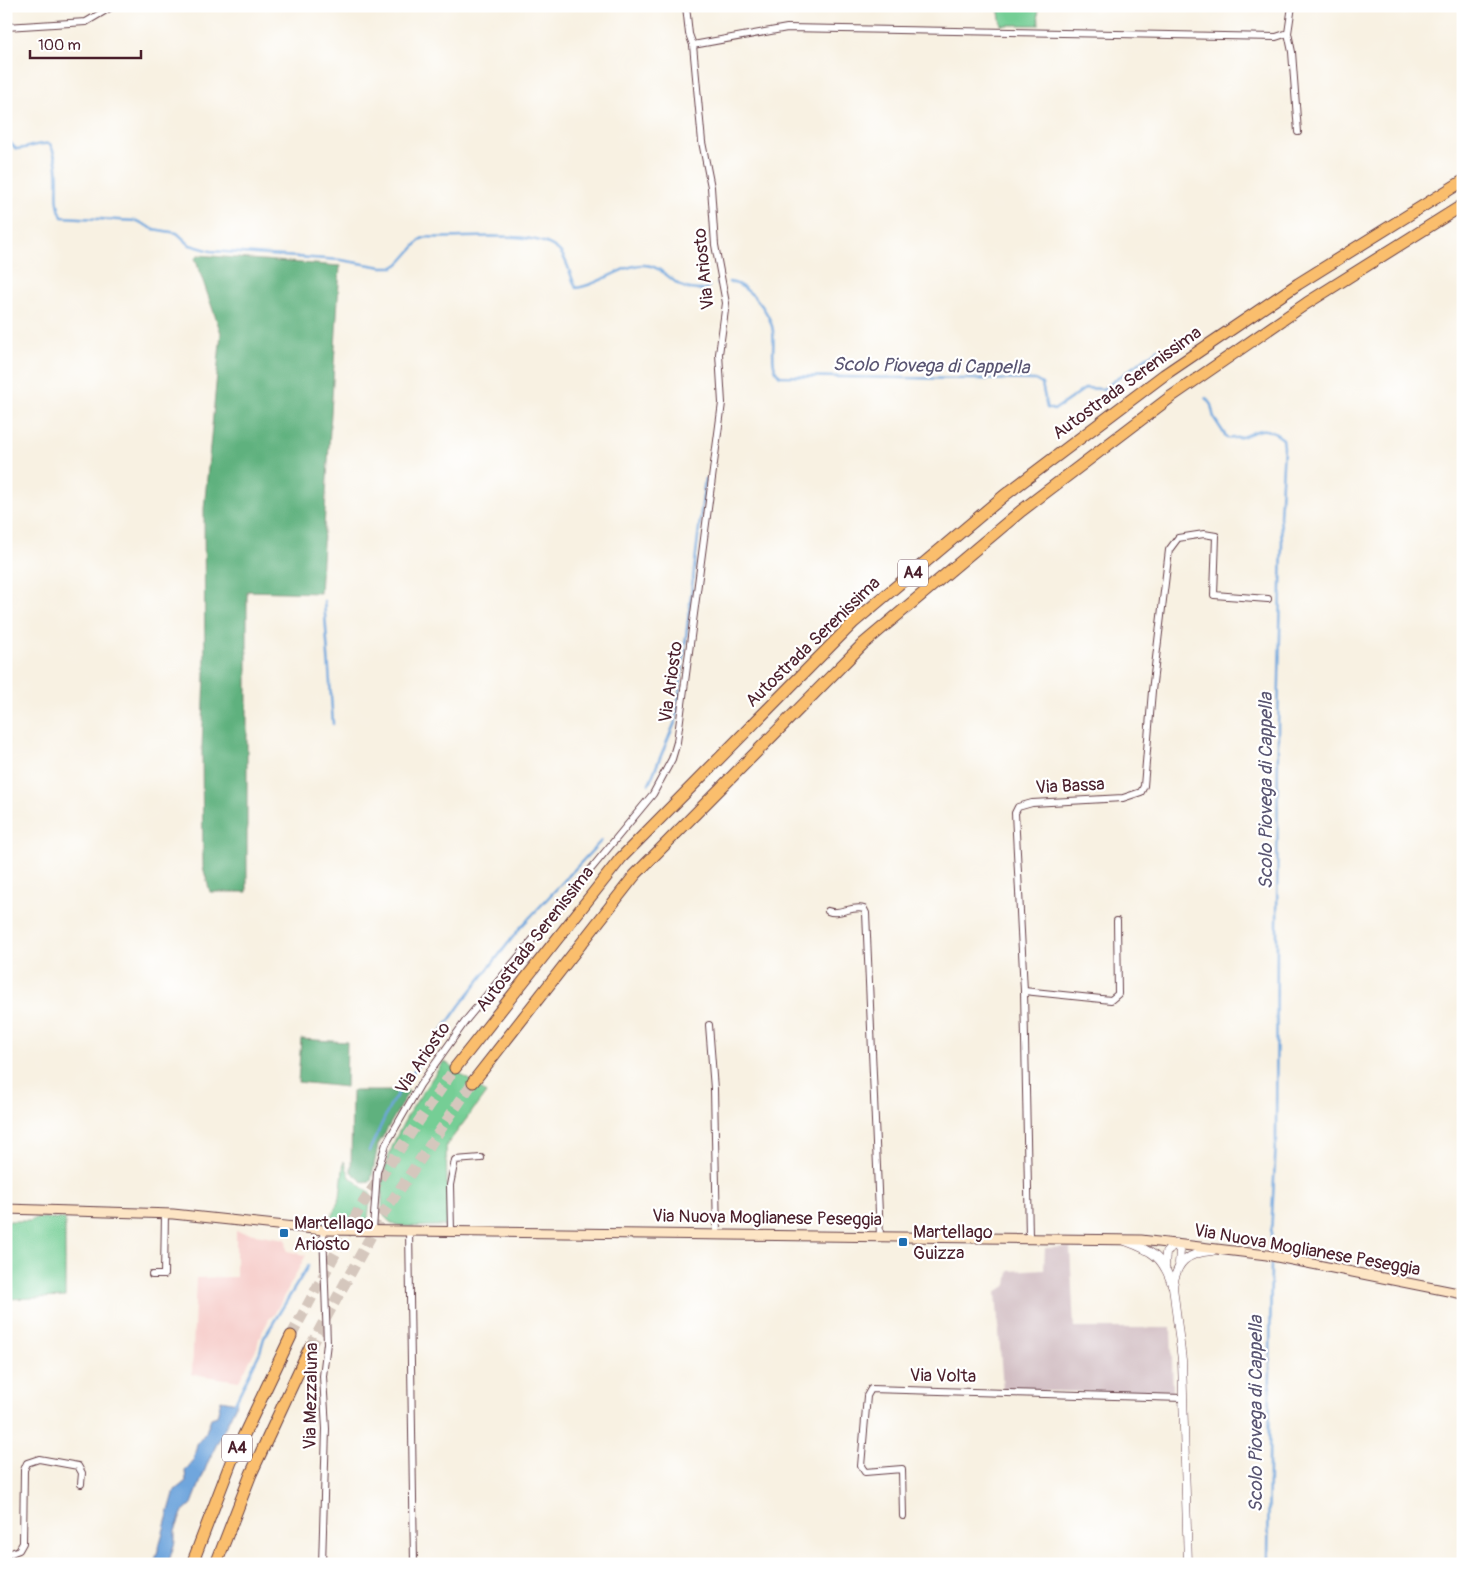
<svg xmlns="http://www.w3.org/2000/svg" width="1469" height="1570" viewBox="0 0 1469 1570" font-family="Pangolin,sans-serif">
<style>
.built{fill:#f7d0cd}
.industrial{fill:#d2bec3}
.green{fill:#74ce95;stroke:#5f7660}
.forest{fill:#5fb17e;stroke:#546854}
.water{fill:#6fa6dd;stroke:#5c6284}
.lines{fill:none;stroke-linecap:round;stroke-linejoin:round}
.stream{stroke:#6fa6dd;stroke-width:2.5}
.motorway-tunnel{stroke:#d5c7bd;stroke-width:11;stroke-dasharray:11 5.5;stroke-linecap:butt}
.minor-casing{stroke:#643e46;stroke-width:8}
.tertiary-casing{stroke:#643e46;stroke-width:9}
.secondary-casing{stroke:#643e46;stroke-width:11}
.motorway-casing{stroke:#643e46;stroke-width:13}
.minor{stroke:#fff;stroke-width:6}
.tertiary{stroke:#fff;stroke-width:8}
.secondary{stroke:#fde5c5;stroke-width:9}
.motorway{stroke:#fabe6d;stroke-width:11}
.poi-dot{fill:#1f6fb2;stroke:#fff;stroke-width:2}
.labels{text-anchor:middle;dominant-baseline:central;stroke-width:4.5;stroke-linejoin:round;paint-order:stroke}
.shield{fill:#fff;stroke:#80626b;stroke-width:1}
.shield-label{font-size:16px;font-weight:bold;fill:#4a1f2b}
.street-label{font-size:18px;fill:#4a1f2b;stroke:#fff}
.poi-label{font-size:18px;fill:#4a1f2b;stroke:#fff;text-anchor:start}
.water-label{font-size:19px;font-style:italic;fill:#595572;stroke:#fff}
</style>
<rect width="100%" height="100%" fill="#fff"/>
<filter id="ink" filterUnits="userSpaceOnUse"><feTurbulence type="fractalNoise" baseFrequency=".02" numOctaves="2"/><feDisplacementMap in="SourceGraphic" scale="10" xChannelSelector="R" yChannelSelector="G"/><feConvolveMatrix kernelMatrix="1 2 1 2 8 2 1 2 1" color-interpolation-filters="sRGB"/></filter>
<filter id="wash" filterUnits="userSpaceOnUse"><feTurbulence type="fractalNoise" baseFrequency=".0096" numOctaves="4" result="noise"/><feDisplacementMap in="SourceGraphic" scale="20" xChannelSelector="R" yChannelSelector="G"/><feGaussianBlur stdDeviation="1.12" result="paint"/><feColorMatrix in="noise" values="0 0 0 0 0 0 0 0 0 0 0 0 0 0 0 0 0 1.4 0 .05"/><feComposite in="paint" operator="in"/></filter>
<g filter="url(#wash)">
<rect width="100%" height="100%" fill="#f8f1e2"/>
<polygon class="built" points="236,1231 286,1239 287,1251 306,1255 274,1315 269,1319 259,1338 257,1347 239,1381 192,1374 196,1278 236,1277"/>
<polygon class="industrial" points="1070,1247 1074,1328 1171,1328 1173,1394 1003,1390 996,1292 1007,1285 1009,1271 1044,1269 1045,1248"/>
<g class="green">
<polygon points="998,6 1038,6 1039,25 1001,25"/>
<path d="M444 1061 486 1093 446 1146 448 1226C434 1225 405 1229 394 1224 383 1220 382 1208 382 1198 382 1144 415 1104 444 1061Z"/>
<polygon points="344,1161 350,1177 371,1194 368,1218 356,1226 328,1225 340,1197"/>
<polygon points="36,1218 65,1219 65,1297 6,1299 6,1221 30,1221"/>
</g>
<g class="forest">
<polygon points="198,255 340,266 320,593 247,591 247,892 210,892 203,867 202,747 205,676 204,509 221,333 195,258"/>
<polygon points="301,1039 347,1042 346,1087 298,1082"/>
<polygon points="352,1091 409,1091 378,1145 371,1181 363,1182 351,1172"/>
</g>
<polygon class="water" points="221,1400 237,1403 208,1462 192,1504 182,1513 175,1531 175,1542 168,1564 154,1564 173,1497 175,1490 186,1481 185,1471 193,1461 197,1444 206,1432 211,1418 217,1416"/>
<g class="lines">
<g class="stream">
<path d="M6 138 16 149C28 149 38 142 50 144 65 173 51 195 62 217L137 221 153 229 177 233 190 245 211 251 341 260 382 267H394L400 263 421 239 427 237C460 240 540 227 561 253 568 262 571 278 576 288 599 286 624 263 645 265 661 266 669 279 681 286 688 290 697 290 704 290L709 286"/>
<path d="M729 282C736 282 743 287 749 292 760 301 771 317 773 331 775 344 769 367 780 376L1035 380 1042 384 1047 408 1054 410 1086 388 1103 389 1158 349"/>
<polyline points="717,284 719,283"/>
<path d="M1206 398 1211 405 1214 418 1227 438C1254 441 1256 417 1283 439L1284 447 1280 517 1282 541 1278 725 1276 1142 1271 1235 1272 1250"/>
<polyline points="324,601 333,724"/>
<polyline points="649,784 676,720 705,479"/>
<polyline points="369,1151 392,1102 460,1005 520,928 601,841"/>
<polyline points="324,1224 328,1218"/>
<polyline points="234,1405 260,1352 264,1338 308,1266"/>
<polyline points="1268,1564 1271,1265"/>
</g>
</g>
</g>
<g filter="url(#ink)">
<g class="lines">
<g class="motorway-tunnel">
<polyline points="291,1336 361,1206 455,1068"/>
<polyline points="310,1347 383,1214 473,1082"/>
</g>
<defs>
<g id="minor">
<polyline points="686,6 689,34 693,45 787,28 1276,37 1288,33 1292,6"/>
<polyline points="6,27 86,22 113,6"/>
<polyline points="1288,33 1292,52 1298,132"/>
<path d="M828 911C839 916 852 905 864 909L866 913 880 1236"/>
<polyline points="1024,991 1111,1000 1118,994 1117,921"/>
<polyline points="709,1025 714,1089 717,1234"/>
<polyline points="373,1230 377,1172 386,1144 420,1085 467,1019 653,794 672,759 677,742 722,403 719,354 726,303 715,245 711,187 702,142 693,45"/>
<polyline points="409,1230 414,1564"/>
<polyline points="451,1231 450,1185 455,1160 481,1158"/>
<polyline points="1029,1237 1024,991 1015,813 1018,807 1032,803 1123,798 1141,792 1144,786 1152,691 1169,550 1178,538 1204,534 1216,536 1214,595 1268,599"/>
<polyline points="152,1275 164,1275 165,1213"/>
<polyline points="903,1516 902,1469 865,1472 861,1466 867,1396 871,1389 1183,1398"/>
<polyline points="6,1555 19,1550 23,1543 24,1470 27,1463 39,1459 78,1466 82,1473 81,1484"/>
<polyline points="322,1564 326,1429 323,1376 327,1343 323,1230"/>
</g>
<g id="tertiary">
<path d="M1125 1241C1153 1251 1163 1257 1172 1285"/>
<polyline points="1165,1266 1166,1253 1175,1243 1180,1251 1179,1263"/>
<path d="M1188 1564 1182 1360 1173 1287C1176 1262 1187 1253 1212 1251"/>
</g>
<polyline id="secondary" points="6,1209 173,1214 323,1230 1141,1240 1267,1255 1463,1294"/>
<g id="motorway">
<polyline points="455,1068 621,858 854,622 1005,495 1164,375 1298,284 1463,181"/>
<polyline points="473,1082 635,875 863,644 1021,511 1172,396 1307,303 1463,205"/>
<polyline points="192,1564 231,1462 291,1336"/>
<polyline points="216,1564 251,1474 310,1347"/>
</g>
</defs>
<use href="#minor" class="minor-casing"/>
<use href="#tertiary" class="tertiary-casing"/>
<use href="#secondary" class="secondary-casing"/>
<use href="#motorway" class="motorway-casing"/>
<use href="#minor" class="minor"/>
<use href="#tertiary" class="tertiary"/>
<use href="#secondary" class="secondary"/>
<use href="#motorway" class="motorway"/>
</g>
</g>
<g class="poi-dot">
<rect x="279" y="1228" width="10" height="10" rx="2.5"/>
<rect x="898" y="1237" width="10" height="10" rx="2.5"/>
</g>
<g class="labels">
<g class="shield">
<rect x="898" y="559.5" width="30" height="27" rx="4"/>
<rect x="222" y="1434.5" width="30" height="27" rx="4"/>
</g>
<g class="shield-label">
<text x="913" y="573">A4</text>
<text x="237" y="1448">A4</text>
</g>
<g class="street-label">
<text transform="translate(704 269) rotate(-96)">Via Ariosto</text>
<text transform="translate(1127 383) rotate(-36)">Autostrada Serenissima</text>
<text transform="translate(813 642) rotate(-44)">Autostrada Serenissima</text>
<text transform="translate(671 682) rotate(-82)">Via Ariosto</text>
<text transform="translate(1070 786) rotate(-3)">Via Bassa</text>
<text transform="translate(535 939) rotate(-52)">Autostrada Serenissima</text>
<text transform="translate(423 1058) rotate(-56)">Via Ariosto</text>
<text transform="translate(767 1218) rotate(1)">Via Nuova Moglianese Peseggia</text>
<text transform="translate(1307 1250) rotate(10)">Via Nuova Moglianese Peseggia</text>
<text transform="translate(943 1376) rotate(1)">Via Volta</text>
<text transform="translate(311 1396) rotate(-89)">Via Mezzaluna</text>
</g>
<g class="poi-label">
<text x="294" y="1223">Martellago<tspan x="294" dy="21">Ariosto</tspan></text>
<text x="913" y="1232">Martellago<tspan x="913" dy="21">Guizza</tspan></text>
</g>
<g class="water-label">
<text transform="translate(931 366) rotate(1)">Scolo Piovega di Cappella</text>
<text transform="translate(1266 791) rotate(-90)">Scolo Piovega di Cappella</text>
<text transform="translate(1256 1414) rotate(-90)">Scolo Piovega di Cappella</text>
</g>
</g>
<rect width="1469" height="1570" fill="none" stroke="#fff" stroke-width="25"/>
<path d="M30 50v8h111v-8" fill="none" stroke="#4a1f2b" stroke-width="2.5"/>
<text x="38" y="50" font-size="15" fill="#4a1f2b" stroke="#ffffff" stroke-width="4" paint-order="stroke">100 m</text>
</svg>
